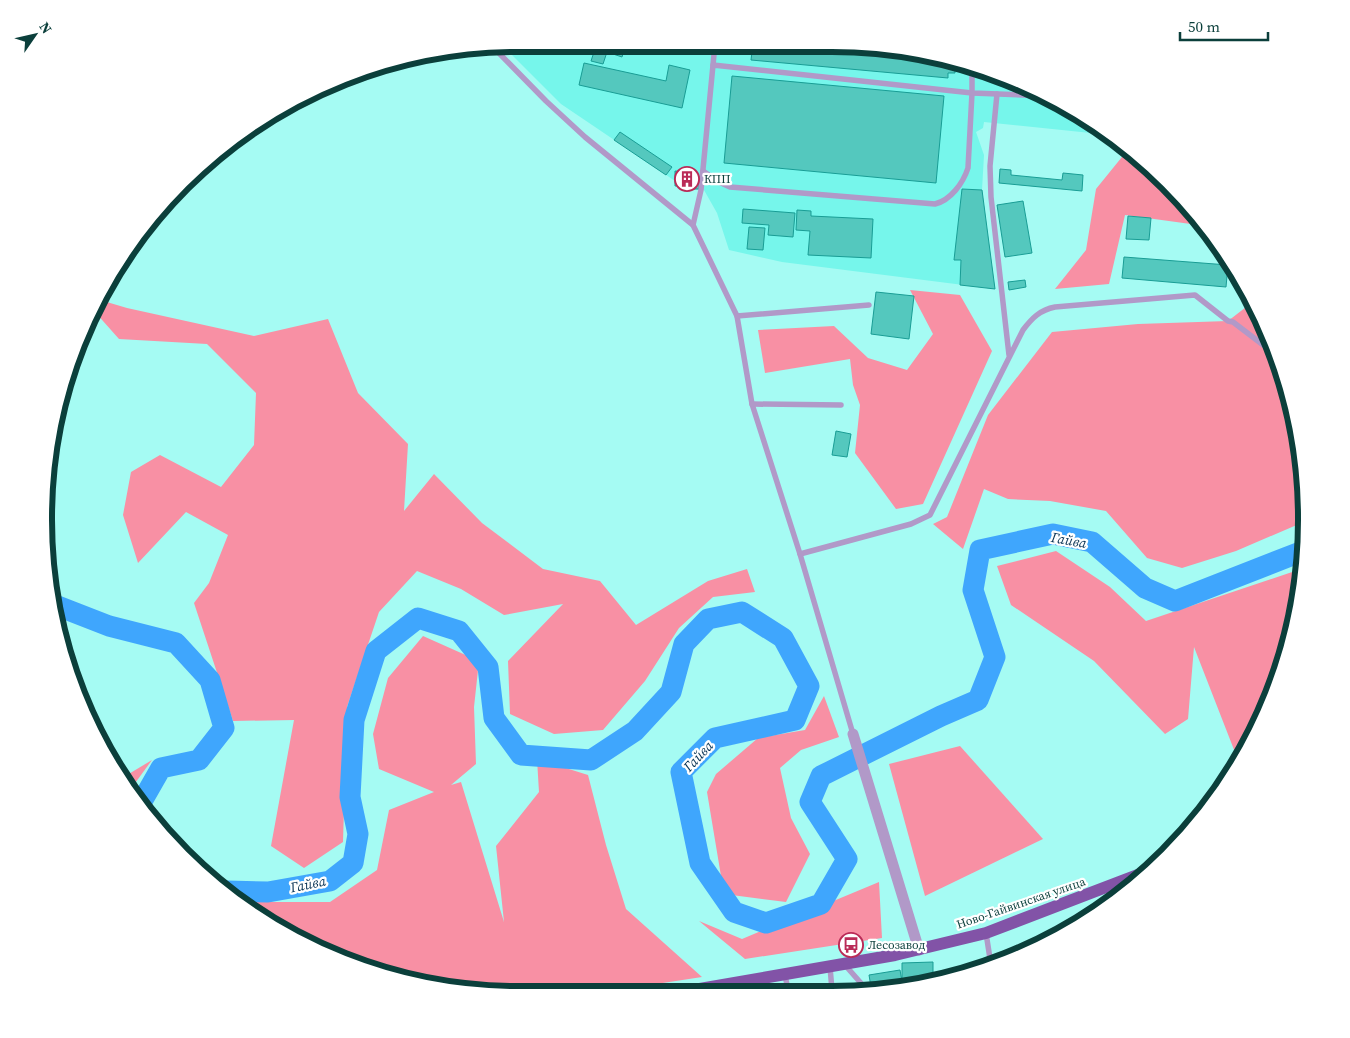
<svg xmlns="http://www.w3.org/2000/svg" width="1350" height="1038" viewBox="0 0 1350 1038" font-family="'Source Serif 4',serif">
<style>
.built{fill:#76f6eb}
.forest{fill:#f890a4}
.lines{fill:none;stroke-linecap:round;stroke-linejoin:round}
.river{stroke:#3fa6fd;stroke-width:21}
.building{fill:#54c8be;stroke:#199d95}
.lane{stroke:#b199c8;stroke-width:5.5}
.street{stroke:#b199c8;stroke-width:11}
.primary{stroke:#8253a7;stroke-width:12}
.labels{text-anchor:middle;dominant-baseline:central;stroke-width:4.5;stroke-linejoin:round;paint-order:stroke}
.poi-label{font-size:12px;fill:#0b3f3b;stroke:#fff;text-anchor:start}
.street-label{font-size:12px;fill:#0b3f3b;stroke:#fff}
.water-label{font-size:14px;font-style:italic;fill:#093355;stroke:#fff}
.rim{fill:none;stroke:#0b3f3b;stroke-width:6}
</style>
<rect width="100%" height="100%" fill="#a5fbf3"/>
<g class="built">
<polygon points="519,44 862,45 954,60 1041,93 1110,135 984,122 983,128 976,132 984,155 982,190 995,289 782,262 729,250 717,213 704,190 686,189 686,186 675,186 675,181 561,104 503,46"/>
<polygon points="1010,956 984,969 893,990 854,990 905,981 1002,960"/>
</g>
<g class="forest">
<polygon points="1126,152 1132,154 1198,225 1125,215 1109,284 1055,289 1086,250 1096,189"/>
<polygon points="910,290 960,295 992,351 923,504 896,509 855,453 860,405 853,385 850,359 765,373 758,330 834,326 868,358 907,370 933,334"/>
<polygon points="100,300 127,308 254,336 328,319 358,393 408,444 404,511 434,474 482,523 543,569 600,581 636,625 708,581 747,569 755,592 713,597 679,628 645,681 603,730 554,734 510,714 508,661 563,604 504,615 461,589 417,571 379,612 347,707 343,842 304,868 271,846 294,720 233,721 194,603 209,583 228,535 186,512 138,563 123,515 131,472 160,455 221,487 254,445 256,393 207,344 119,339 95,312"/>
<polygon points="1250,300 1270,337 1297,427 1306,521 1236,551 1182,568 1147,558 1106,511 1050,501 1008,499 984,489 963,549 933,524 947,517 988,415 1052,332 1138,324 1228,321 1250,304"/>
<polygon points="1056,551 1110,587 1146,621 1301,569 1297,612 1270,701 1238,760 1194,647 1188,719 1165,734 1094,661 1011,605 997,566"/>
<polygon points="423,636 479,661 474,707 476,764 451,785 461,782 504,922 496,846 539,792 537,759 588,775 606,845 626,909 702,977 617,990 457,990 337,958 255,914 240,902 330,902 377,870 389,810 434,792 379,769 373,734 388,678"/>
<polygon points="824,696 839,737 801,750 780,768 791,818 810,854 786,902 724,894 707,792 716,774 758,738 805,730"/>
<polygon points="960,746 1043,839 925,896 889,764"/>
<polygon points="152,760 130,790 122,778"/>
<polygon points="879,882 882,938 745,959 699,921 742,939"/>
</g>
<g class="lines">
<g class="river">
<polyline points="55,605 109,626 176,643 210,680 224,728 199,760 161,768 141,803"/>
<polyline points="227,891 268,892 330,881 353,863 358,834 350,797 354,720 376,651 418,618 459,631 488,667 494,718 521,755 591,760 635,731 671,692 684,644 708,619 742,612 783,638 809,686 795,720 715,738 681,772 700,863 734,912 766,923 821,904 847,859 810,802 821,776 941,716 978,700 995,657 973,590 980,550 1053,534 1092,542 1145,588 1175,601 1303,551"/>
</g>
</g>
<g class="building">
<polygon points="591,44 626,44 622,57 607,52 603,64 591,61 596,46"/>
<polygon points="753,44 804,45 804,47 950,60 949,64 955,65 955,73 948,73 948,78 751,60"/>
<polygon points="584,63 666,81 669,65 690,70 682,108 579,85"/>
<polygon points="732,76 944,96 936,183 724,163"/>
<polygon points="620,132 672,167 666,175 614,140"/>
<polygon points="1000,169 1011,170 1011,175 1062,180 1063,173 1083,175 1082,191 999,183"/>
<polygon points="675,171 696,172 696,177 699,176 699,189 686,189 686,186 675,186"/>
<polygon points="962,189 982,190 995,289 960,285 961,260 954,260"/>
<polygon points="1023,201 1032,253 1005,257 997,205"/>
<polygon points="743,209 795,213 793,237 768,235 769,225 742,223"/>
<polygon points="797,210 811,211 811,216 873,219 871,258 808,255 810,231 796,230"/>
<polygon points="1128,216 1151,218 1149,240 1126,239"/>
<polygon points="749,227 765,228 763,250 747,249"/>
<polygon points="1124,257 1228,265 1226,287 1122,278"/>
<polygon points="1025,280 1026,287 1009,290 1008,282"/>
<polygon points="876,292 914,296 909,339 871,334"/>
<polygon points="836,431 851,434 847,457 832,455"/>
<polygon points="933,962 933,981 906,987 905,981 902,981 902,963"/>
<polygon points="900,970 902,981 871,987 869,975"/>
</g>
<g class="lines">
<g class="lane">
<polyline points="493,47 546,101 585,137 693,225 737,316 752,404 800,554 853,734"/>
<polyline points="713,65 715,44"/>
<polyline points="997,94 990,166 991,197 1009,355"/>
<path d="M703 171 719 182 730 187 935 204C951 200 963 183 968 168L972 93V67"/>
<polyline points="693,225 701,190 713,65 972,93 1047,96"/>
<polyline points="737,316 869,305"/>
<polyline points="752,404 841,405"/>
<path d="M800 554 911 524 930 515 1023 330C1032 318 1040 310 1055 307L1195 295 1228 321 1233 322 1275 354"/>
<polyline points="986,933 991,965"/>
<polyline points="845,965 867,990"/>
<polyline points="830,967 832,990"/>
<polyline points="785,975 788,990"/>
</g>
<polyline class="street" points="853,734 919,950"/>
<polyline class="primary" points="694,990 895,955 986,933 1148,871"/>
</g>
<defs>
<symbol id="building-ring" viewBox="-11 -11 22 22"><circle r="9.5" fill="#fff" stroke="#ba2b57" stroke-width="1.5"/><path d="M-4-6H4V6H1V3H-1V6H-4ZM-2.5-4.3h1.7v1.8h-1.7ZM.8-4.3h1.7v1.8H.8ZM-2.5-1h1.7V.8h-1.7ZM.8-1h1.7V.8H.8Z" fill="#ba2b57"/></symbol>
<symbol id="bus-ring" viewBox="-11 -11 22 22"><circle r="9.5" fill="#fff" stroke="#ba2b57" stroke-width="1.5"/><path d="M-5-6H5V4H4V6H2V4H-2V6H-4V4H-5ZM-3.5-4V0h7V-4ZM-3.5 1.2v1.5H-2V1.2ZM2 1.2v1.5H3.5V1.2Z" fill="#ba2b57"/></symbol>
</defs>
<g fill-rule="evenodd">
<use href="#building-ring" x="673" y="165" width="28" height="28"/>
<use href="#bus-ring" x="837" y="931" width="28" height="28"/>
</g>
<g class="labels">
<g class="poi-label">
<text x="704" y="179">КПП</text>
<text x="868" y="945">Лесозавод</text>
</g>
<g class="street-label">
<text transform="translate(1021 903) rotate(-19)">Ново-Гайвинская улица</text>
</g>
<g class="water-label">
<text transform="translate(1069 540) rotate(10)">Гайва</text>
<text transform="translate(698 756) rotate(-47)">Гайва</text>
<text transform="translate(308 884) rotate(-12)">Гайва</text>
</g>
</g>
<path d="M0 0H1350V1038H0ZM518 52H832A466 466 0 0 1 1298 518V520A466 466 0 0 1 832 986H518A466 466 0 0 1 52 520V518A466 466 0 0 1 518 52Z" fill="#fff" fill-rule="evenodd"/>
<path class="rim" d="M518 52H832A466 466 0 0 1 1298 518V520A466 466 0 0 1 832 986H518A466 466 0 0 1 52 520V518A466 466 0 0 1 518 52Z"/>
<g transform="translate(35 35) rotate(56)" stroke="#ffffff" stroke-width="4" paint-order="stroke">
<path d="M0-4L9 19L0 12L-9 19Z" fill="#0b3f3b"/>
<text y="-8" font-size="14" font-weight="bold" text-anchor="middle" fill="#0b3f3b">N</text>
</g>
<path d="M1180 32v8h88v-8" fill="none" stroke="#0b3f3b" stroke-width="2.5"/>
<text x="1188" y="32" font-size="15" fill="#0b3f3b" stroke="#ffffff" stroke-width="4" paint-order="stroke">50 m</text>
</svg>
